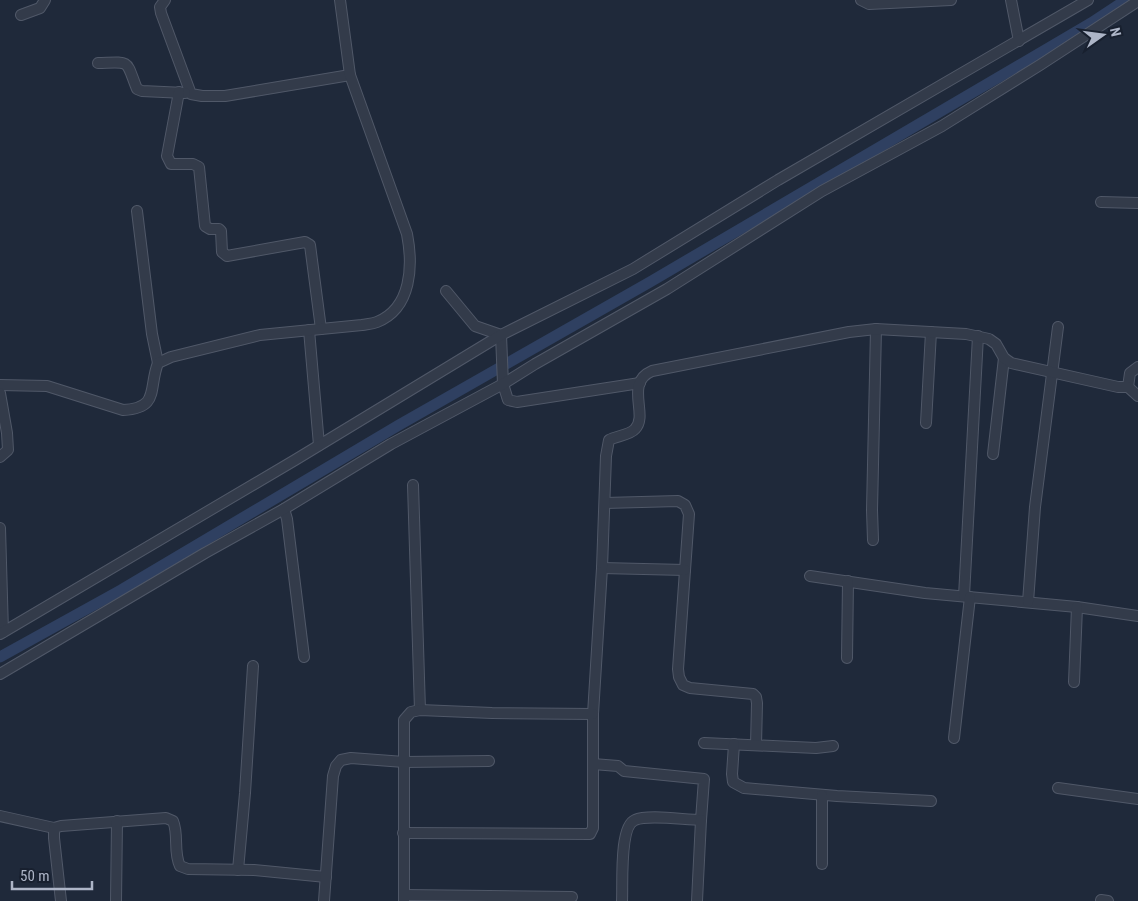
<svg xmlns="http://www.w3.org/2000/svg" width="1138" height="901" viewBox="0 0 1138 901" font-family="'Roboto Condensed',sans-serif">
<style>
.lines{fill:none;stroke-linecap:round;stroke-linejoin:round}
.canal{stroke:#2f4061;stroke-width:11}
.minor-casing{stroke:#505868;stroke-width:12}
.minor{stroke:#333b4a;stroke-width:10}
</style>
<rect width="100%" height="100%" fill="#1f293a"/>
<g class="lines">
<polyline class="canal" points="0,657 121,590 399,425 650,282 1091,23 1126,0"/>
<defs>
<g id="minor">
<polyline points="165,0 160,7 161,13 191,94 202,96 225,96 350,75"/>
<polyline points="861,0 869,4 951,0"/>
<polyline points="1011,0 1019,41"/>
<polyline points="21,15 40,8 45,0"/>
<path d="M98 63C132 62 125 59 137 89L142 91 185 93"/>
<polyline points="179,92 167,156 171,164 193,164 199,167 205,226 210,229 219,229 221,231 222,252 227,256 305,242 310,245 321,329"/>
<polyline points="1101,202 1138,203"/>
<polyline points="137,211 152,334 158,363"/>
<polyline points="446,291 475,326 501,335 503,384 508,400 517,402 640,383"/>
<polyline points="309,330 319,445"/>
<path d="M0 385 47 386 123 410C160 408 148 389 158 363L171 357 260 335 362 325C367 324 372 324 377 322 412 308 413 265 407 234L350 75 340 0"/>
<polyline points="1128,387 1130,373 1138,367"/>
<polyline points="0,393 7,433 8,450 0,457"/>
<polyline points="926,423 931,332"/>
<polyline points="993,454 1004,358"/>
<polyline points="413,485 420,710"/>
<polyline points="605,503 678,501 685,505 689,514 678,669 679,677 683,685 690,688 753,694 756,697 757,703 756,745"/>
<polyline points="284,509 287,519 304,657"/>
<polyline points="0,528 3,632"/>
<polyline points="873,540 872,510 876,329"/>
<polyline points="602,568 685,570"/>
<polyline points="810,576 925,593 1077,607 1138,616"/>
<polyline points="964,596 978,336"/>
<polyline points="1028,602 1035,507 1058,327"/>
<polyline points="0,634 295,460 501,335 633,269 778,180 1088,0"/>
<polyline points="847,658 848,581"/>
<polyline points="0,674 205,553 284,509 391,444 503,384 535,364 667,289 822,191 942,126 1040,65 1138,1"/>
<polyline points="1074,682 1077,607"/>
<polyline points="954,738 970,597"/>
<polyline points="704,743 816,748 833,746"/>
<polyline points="734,744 732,774 733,782 744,788 837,796 931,801"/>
<path d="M593 764 618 766 624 771 704 779 701 820C685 820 648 814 635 820 619 826 623 885 622 901"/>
<polyline points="1058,788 1138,799"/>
<polyline points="822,795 822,864"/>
<polyline points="0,816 54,828"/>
<path d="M403 833 590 834 593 828V714L602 568 606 456 609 440C616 436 630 435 635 429 649 415 624 383 652 371L849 332 876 329 966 334 989 339 996 344 1004 358 1011 363 1118 387H1128L1138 396"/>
<polyline points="238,870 245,793 253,666"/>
<polyline points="404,895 572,897"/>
<polyline points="1101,900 1108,901"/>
<path d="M61 901 54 838V828L61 826 166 818 173 821C179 835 173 852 180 866L188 869 254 870 326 877"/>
<polyline points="116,901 117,821"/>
<polyline points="324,901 333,776 336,766 341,760 351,758 404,762 489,761"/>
<polyline points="404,901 404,720 411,712 420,710 492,713 593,714"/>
<polyline points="697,901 701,820"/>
</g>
</defs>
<use href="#minor" class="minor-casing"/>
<use href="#minor" class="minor"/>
</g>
<g transform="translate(1103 35) rotate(76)" stroke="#18202f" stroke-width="4" paint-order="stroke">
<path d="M0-4L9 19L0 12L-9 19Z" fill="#adb5c7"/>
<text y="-8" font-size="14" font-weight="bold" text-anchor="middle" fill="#adb5c7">N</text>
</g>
<path d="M12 881v8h80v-8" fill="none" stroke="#adb5c7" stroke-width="2.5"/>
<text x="20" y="881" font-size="15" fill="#adb5c7" stroke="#18202f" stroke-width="4" paint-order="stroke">50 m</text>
</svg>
